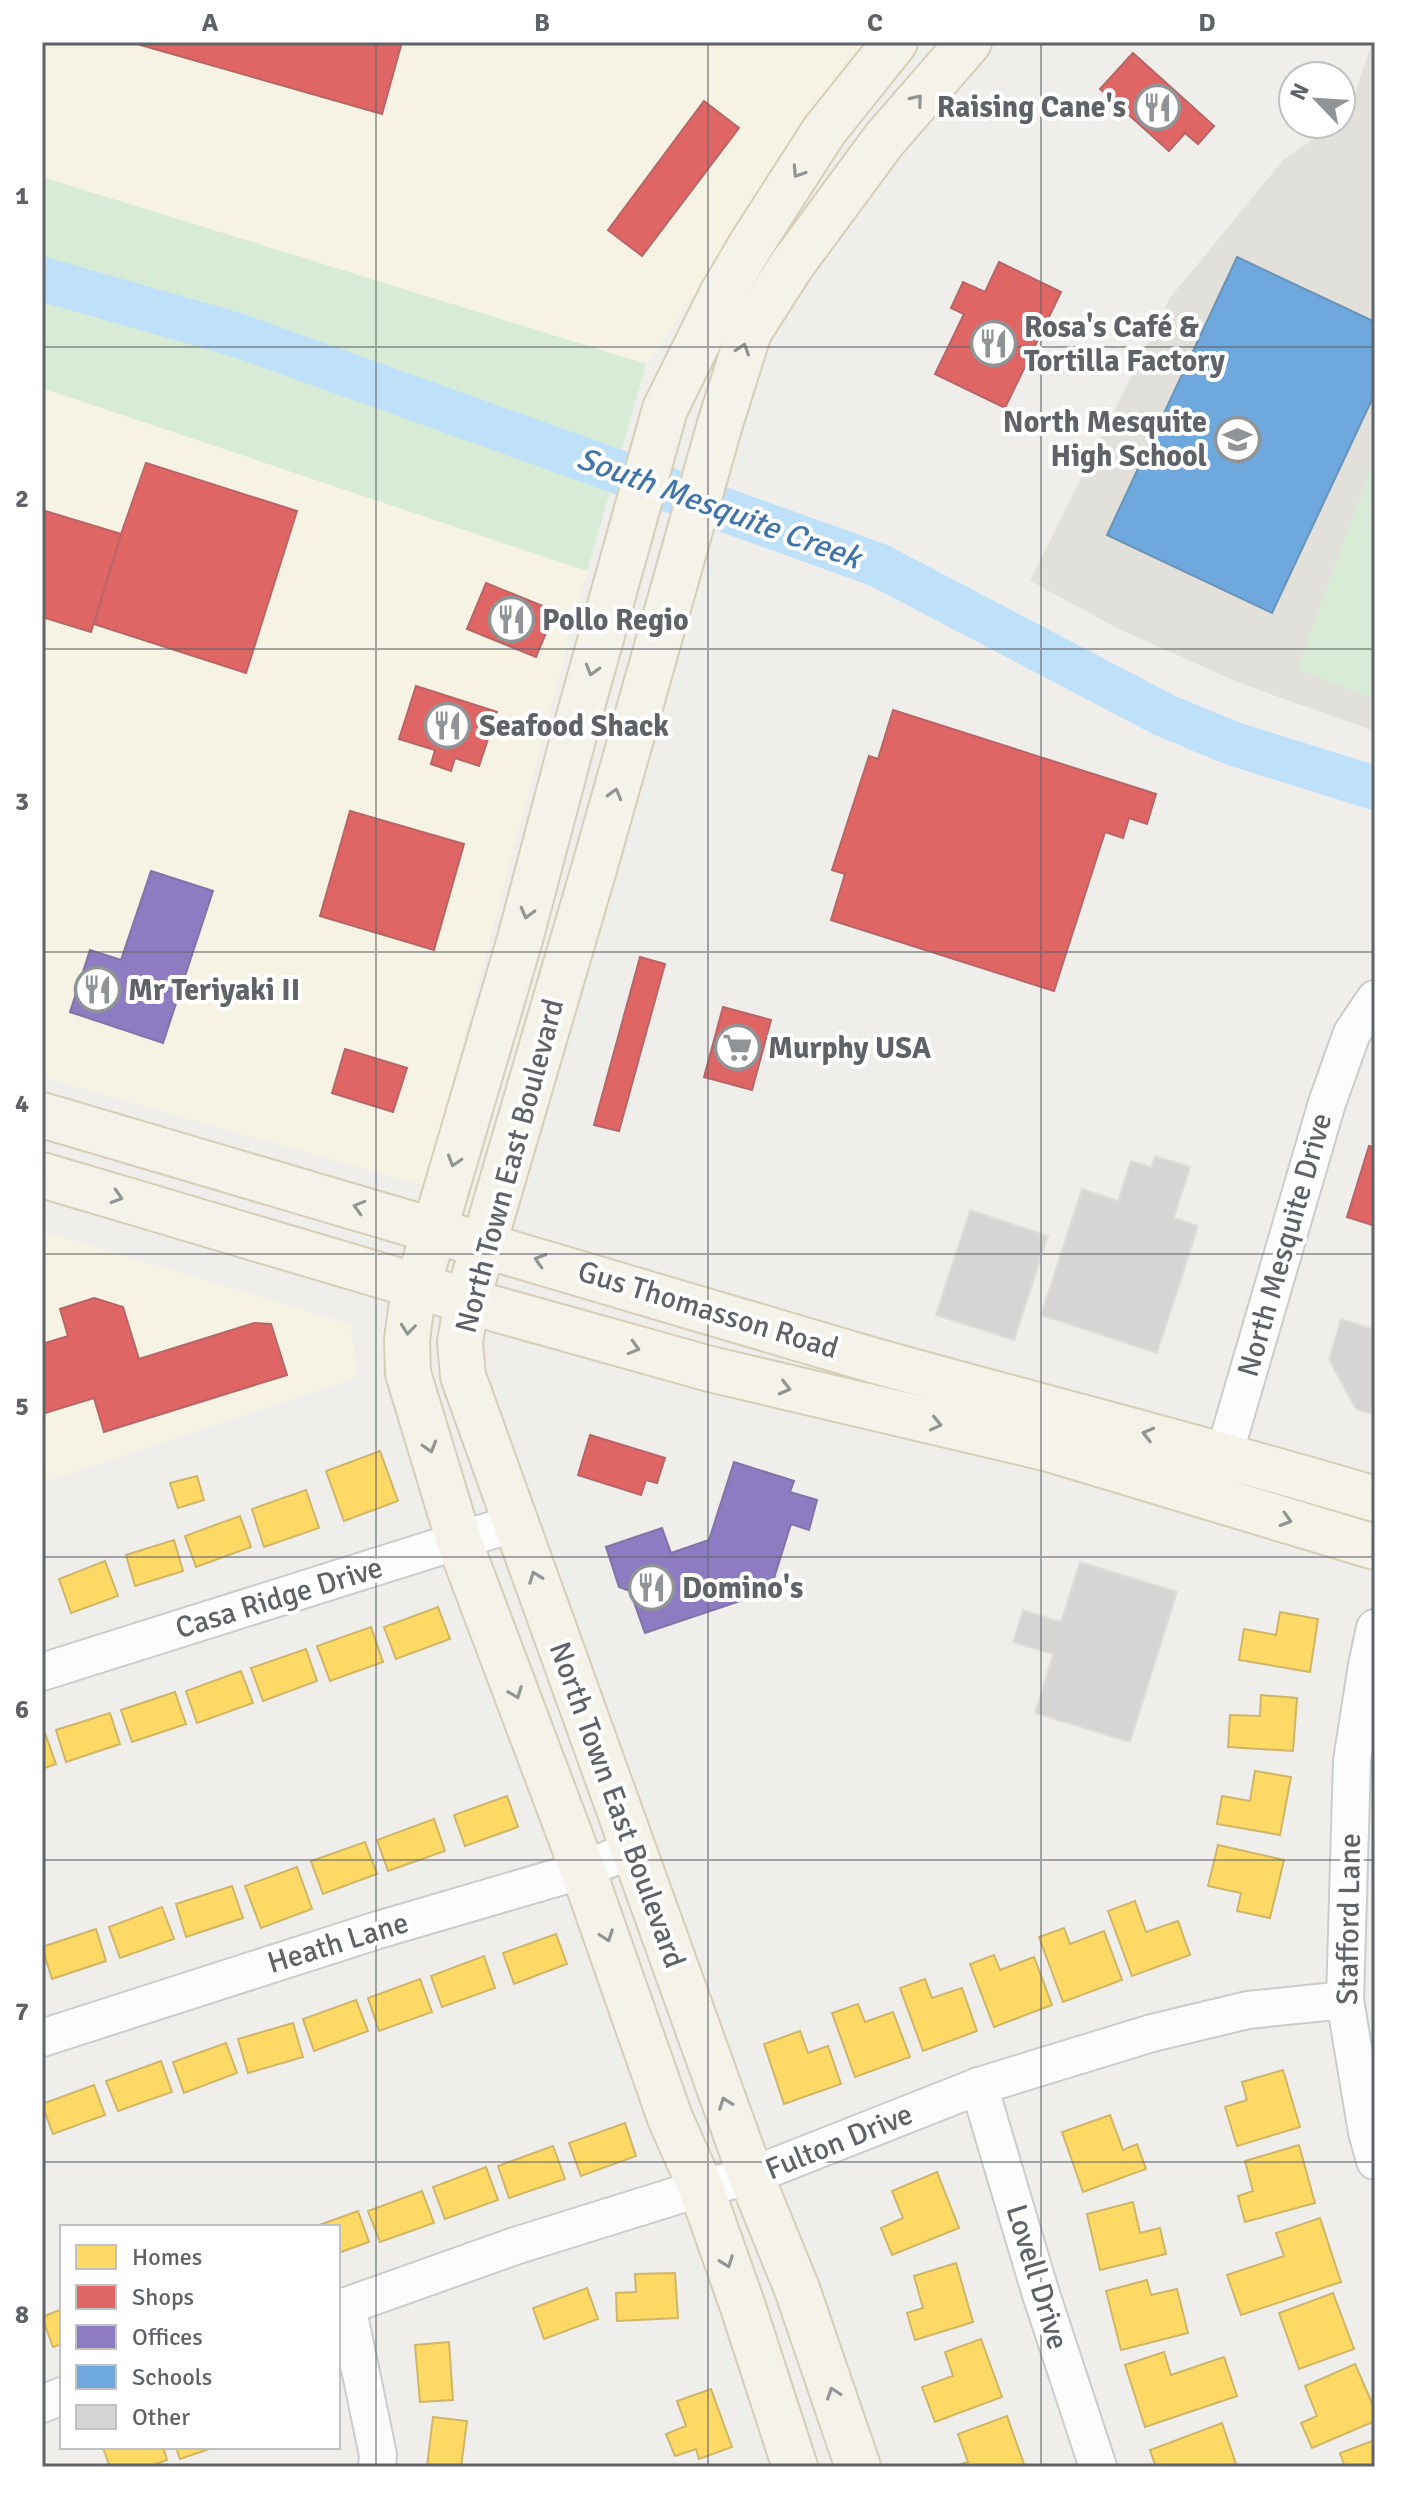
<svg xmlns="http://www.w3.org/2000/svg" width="1417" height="2509" viewBox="0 0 1417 2509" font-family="Signika,sans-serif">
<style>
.commercial{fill:#f7f3e4}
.education{fill:#e2e0da}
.green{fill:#d8ebd6}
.homes{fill:#ffd966;stroke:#cfb667;stroke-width:2}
.shops{fill:#e06666;stroke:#b96567;stroke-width:2}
.offices{fill:#8e7cc3;stroke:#8074a8;stroke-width:2}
.schools{fill:#6fa8dc;stroke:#6a93b9;stroke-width:2}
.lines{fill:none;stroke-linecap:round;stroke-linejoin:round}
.river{stroke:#bfe0f9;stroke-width:44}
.building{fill:#d6d5d3;stroke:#deddd9;stroke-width:2}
.minor-casing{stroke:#cbcccc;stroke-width:40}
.major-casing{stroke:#d7ceb8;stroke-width:48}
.minor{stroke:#fdfcfc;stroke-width:36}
.major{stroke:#f4f2e9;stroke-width:44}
.oneway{stroke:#939595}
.grid{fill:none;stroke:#5f6368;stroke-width:2;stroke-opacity:0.55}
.labels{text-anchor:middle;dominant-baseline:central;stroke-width:8;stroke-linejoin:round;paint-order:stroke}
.poi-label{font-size:30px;font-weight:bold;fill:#5f6368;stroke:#fff;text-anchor:start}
.street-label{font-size:30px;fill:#5f6368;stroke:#fff}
.water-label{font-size:32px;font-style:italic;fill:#4174aa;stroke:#fff}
.neatline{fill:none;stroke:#5f6368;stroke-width:3}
.grid-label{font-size:26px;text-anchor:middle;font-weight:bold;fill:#5f6368}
</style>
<rect width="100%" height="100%" fill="#efeeea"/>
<g class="commercial">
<polygon points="42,42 869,42 646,364 42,177"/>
<polygon points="42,388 587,571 425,1186 42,1077"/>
<polygon points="42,1231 350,1324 357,1377 42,1483"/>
</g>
<polygon class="education" points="1372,42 1375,42 1375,731 1242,684 1121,630 1030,581 1170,298 1283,160 1335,124 1341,124 1341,120 1348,115"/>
<g class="green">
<polygon points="42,177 646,364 587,571 42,388"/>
<polygon points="1375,456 1375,699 1297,669"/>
</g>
<g class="homes">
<polygon points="380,1451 398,1501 344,1521 326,1471"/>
<polygon points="197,1476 204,1500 178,1508 170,1483"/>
<polygon points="306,1490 319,1528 264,1547 252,1509"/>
<polygon points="240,1516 251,1547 196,1567 185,1536"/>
<polygon points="174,1540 183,1571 135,1586 126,1555"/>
<polygon points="105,1561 118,1596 71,1613 59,1579"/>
<polygon points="438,1607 450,1639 396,1659 384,1627"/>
<polygon points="1280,1612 1318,1619 1310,1672 1239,1660 1244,1629 1276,1635"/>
<polygon points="371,1627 383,1662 330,1681 317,1646"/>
<polygon points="306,1649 317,1681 263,1701 251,1668"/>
<polygon points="241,1671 253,1703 197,1723 186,1691"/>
<polygon points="175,1692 186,1724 132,1742 121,1710"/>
<polygon points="1261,1695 1297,1698 1293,1751 1228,1747 1230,1715 1260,1716"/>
<polygon points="110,1713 120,1744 66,1762 56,1730"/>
<polygon points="45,1733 56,1764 42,1769 42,1734"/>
<polygon points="1255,1771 1291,1777 1280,1835 1217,1824 1222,1796 1250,1801"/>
<polygon points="507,1796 518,1827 465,1846 454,1815"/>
<polygon points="434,1819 445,1851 388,1871 377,1840"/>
<polygon points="365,1842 377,1874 323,1894 311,1861"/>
<polygon points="1218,1845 1284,1860 1270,1918 1237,1911 1241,1893 1208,1886"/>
<polygon points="297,1867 312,1909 261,1928 245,1886"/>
<polygon points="232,1886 243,1918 186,1937 176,1904"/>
<polygon points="1135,1901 1146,1932 1178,1921 1190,1955 1132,1976 1108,1911"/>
<polygon points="162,1907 174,1939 120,1958 109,1927"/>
<polygon points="1064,1928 1070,1944 1104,1931 1122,1980 1063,2002 1039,1937"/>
<polygon points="96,1929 106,1961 52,1979 42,1947"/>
<polygon points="556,1934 567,1964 514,1984 503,1953"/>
<polygon points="994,1955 1000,1970 1034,1957 1052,2005 994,2027 970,1964"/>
<polygon points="484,1956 495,1988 442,2007 431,1976"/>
<polygon points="420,1979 432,2012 379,2031 368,1998"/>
<polygon points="925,1979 932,1998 962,1988 977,2031 923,2051 900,1988"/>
<polygon points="356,2000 368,2031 314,2051 303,2019"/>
<polygon points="858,2004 865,2022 893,2012 910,2057 855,2077 832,2013"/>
<polygon points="293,2023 303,2057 248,2073 238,2039"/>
<polygon points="800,2031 808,2053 828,2046 841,2084 784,2104 764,2044"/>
<polygon points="226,2043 237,2073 184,2093 173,2062"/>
<polygon points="161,2061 172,2092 118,2111 106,2081"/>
<polygon points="1283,2070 1300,2127 1237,2146 1225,2107 1247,2100 1242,2082"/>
<polygon points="94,2085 105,2115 53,2134 42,2104"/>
<polygon points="1110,2115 1123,2150 1137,2144 1146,2169 1083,2192 1062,2132"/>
<polygon points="625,2123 636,2156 581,2176 569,2143"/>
<polygon points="1299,2145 1315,2203 1245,2222 1238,2196 1253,2191 1245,2161"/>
<polygon points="553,2146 565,2179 509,2198 498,2166"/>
<polygon points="486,2167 498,2200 445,2219 433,2187"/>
<polygon points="937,2172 959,2228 892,2255 881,2228 903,2218 892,2191"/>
<polygon points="422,2191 434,2223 380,2242 368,2211"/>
<polygon points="1133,2202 1140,2233 1160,2228 1166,2254 1100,2270 1087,2214"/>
<polygon points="358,2211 369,2242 338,2253 338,2227 314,2227"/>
<polygon points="1320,2218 1341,2282 1241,2315 1227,2275 1284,2256 1276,2233"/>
<polygon points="956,2263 973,2322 915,2340 907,2313 923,2308 914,2276"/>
<polygon points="675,2273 678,2318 617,2321 616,2293 636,2292 635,2274"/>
<polygon points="1147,2280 1151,2295 1177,2289 1188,2333 1121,2350 1106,2291"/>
<polygon points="587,2288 598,2319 544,2339 533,2308"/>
<polygon points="1333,2293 1354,2349 1299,2369 1279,2313"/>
<polygon points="62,2309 62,2344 53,2347 42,2317"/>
<polygon points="981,2339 1002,2397 935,2422 922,2387 953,2376 945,2352"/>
<polygon points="449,2342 453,2400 420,2402 415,2345"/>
<polygon points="1164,2352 1171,2375 1224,2357 1237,2396 1145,2427 1125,2365"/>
<polygon points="1355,2364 1375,2410 1375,2421 1312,2448 1301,2423 1317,2416 1305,2386"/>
<polygon points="711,2389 732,2447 699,2459 696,2449 675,2456 666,2434 686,2426 677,2401"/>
<polygon points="1007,2416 1025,2467 952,2467 968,2462 958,2434"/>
<polygon points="433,2417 467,2421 461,2467 427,2467"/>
<polygon points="1222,2423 1237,2467 1156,2467 1150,2450"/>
<polygon points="1375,2440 1375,2467 1345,2467 1340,2453"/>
<polygon points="163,2447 167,2460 148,2467 110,2467 103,2448"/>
<polygon points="176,2447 215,2447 180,2459"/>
</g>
<g class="shops">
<polygon points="130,42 402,42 382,114"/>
<polygon points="1133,53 1214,126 1198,144 1185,133 1169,151 1100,89"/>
<polygon points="704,101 739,128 642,256 608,230"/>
<polygon points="999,262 1061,292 1005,408 935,374 964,314 951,308 963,282 985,292"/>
<polygon points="146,463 297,511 246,673 94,624 121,534"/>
<polygon points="42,510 121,534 91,632 42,617"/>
<polygon points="486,583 555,611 536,657 467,629"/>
<polygon points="416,686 497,712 479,766 455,758 451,771 431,764 435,750 399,739"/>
<polygon points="893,710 1156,794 1147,824 1129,818 1123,838 1105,832 1054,991 831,920 845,874 832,870 869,756 878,759"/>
<polygon points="350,811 464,844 434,950 320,916"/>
<polygon points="640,957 665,964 619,1131 594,1125"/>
<polygon points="723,1007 771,1020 752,1090 704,1077"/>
<polygon points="345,1049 407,1068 393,1112 332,1093"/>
<polygon points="1369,1146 1375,1148 1375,1226 1347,1217"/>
<polygon points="94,1298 123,1307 139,1359 254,1323 271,1324 287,1375 104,1432 94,1398 42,1414 42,1344 68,1336 60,1309"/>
<polygon points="590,1435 665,1458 657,1483 646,1480 641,1495 578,1475"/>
</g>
<g class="offices">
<polygon points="151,871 213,891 163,1043 70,1012 90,950 121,960"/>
<polygon points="734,1462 794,1481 790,1492 817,1500 809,1530 791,1524 770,1591 645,1633 630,1591 619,1587 606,1547 662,1528 671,1553 709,1540"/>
</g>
<polygon class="schools" points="1237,257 1375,322 1375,393 1272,613 1107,535"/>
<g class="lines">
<polyline class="river" points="42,279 234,334 878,565 1164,715 1234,744 1375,788"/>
</g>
<g class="building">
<polygon points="1155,1156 1190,1167 1174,1218 1198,1226 1157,1353 1041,1315 1082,1189 1118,1201 1131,1161 1151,1167"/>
<polygon points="970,1210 1048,1236 1014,1340 936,1315"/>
<polygon points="1341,1319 1375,1330 1375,1415 1356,1409 1329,1360"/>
<polygon points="1080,1562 1177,1592 1130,1742 1035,1713 1053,1654 1013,1642 1023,1610 1061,1622"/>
</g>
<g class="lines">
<defs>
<g id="minor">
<polyline points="1216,1482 1327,1103 1352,1033 1375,999"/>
<polyline points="1375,1628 1367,1665 1352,1761 1345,2000 1367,2132 1375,2161"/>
<polyline points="42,1672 515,1523"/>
<polyline points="42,2038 378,1930 583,1870 633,1849"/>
<polyline points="979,2086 1040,2291 1098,2467"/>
<polyline points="347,2306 378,2455 377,2467"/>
<polyline points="338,2309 515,2246 701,2188 751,2176 979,2086 1152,2033 1248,2010 1345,2000"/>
<polyline points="42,2404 62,2396"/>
</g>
<g id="major">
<path d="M42 1115 872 1360C1040 1407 1208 1449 1375 1499"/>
<polyline points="42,1175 467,1301 710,1369 1049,1449 1375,1547"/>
<polyline points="795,2467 742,2304 701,2188 670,2118 583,1870 459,1541 408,1373 407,1340 411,1309 520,939 577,724 665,409 722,294 752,243 824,131 895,42"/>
<polyline points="858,2467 797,2289 751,2176 463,1376 460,1342 467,1301 594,869 720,424 749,332 791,266 884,140 969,42"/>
</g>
</defs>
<use href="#minor" class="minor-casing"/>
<use href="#major" class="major-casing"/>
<use href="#minor" class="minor"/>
<use href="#major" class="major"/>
</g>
<defs><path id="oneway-chevron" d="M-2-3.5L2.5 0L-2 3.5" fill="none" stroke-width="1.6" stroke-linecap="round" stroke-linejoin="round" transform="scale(2)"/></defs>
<g class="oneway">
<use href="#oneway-chevron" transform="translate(917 100) rotate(-50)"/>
<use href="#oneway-chevron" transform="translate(798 172) rotate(123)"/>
<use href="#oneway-chevron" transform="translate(743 349) rotate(-72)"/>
<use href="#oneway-chevron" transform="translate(592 670) rotate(106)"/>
<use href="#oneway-chevron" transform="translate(615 794) rotate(-74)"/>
<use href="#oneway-chevron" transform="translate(527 913) rotate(105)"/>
<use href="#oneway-chevron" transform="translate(454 1161) rotate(107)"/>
<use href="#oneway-chevron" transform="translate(117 1197) rotate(17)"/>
<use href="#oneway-chevron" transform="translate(359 1207) rotate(-164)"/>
<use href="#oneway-chevron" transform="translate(540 1260) rotate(-163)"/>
<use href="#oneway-chevron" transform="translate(408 1329) rotate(96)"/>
<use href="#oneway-chevron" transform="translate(634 1348) rotate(16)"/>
<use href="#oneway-chevron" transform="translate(785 1388) rotate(14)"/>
<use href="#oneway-chevron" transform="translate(936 1424) rotate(13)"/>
<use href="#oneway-chevron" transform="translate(1148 1434) rotate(-166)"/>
<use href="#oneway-chevron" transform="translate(430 1447) rotate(73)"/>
<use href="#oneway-chevron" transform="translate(1286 1520) rotate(17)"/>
<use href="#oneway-chevron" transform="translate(535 1577) rotate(-110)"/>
<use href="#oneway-chevron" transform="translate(516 1693) rotate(69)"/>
<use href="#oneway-chevron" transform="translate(607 1936) rotate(71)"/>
<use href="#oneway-chevron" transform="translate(725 2103) rotate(-110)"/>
<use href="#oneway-chevron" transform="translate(727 2262) rotate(70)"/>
<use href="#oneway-chevron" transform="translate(833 2393) rotate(-109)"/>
</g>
<path class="grid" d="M376 42V2467M708 42V2467M1041 42V2467M42 347H1375M42 649H1375M42 952H1375M42 1254H1375M42 1557H1375M42 1860H1375M42 2162H1375"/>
<defs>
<symbol id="restaurant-ring" viewBox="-11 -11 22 22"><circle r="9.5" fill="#fff" stroke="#919496" stroke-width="1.5"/><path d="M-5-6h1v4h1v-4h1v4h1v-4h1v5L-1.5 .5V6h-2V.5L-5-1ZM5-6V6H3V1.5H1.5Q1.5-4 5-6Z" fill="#919496"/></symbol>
<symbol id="school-ring" viewBox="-11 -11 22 22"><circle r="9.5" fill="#fff" stroke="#919496" stroke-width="1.5"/><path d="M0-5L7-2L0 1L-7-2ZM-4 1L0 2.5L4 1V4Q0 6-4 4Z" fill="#919496"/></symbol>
<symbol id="supermarket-ring" viewBox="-11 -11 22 22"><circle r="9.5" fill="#fff" stroke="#919496" stroke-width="1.5"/><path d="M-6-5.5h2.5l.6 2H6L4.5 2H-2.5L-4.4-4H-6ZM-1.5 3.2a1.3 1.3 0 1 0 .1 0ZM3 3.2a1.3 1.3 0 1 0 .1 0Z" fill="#919496"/></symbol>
</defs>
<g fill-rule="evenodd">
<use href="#restaurant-ring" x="1132" y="82" width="51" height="51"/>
<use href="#restaurant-ring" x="968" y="318" width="51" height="51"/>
<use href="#school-ring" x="1212" y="414" width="51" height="51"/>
<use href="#restaurant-ring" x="486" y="594" width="51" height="51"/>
<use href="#restaurant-ring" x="422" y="700" width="51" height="51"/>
<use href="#restaurant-ring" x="72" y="964" width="51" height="51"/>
<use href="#supermarket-ring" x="712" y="1022" width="51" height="51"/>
<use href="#restaurant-ring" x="626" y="1562" width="51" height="51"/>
</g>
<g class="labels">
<g class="poi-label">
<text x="1126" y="107" text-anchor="end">Raising Cane's</text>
<text x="1024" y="327">Rosa's Café &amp;<tspan x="1024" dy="34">Tortilla Factory</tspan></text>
<text x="1207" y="422" text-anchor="end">North Mesquite<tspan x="1207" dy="34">High School</tspan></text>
<text x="542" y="620">Pollo Regio</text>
<text x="479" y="726">Seafood Shack</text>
<text x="128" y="990">Mr Teriyaki II</text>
<text x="768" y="1048">Murphy USA</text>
<text x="682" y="1588">Domino's</text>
</g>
<g class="street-label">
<text transform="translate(510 1166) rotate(-75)">North Town East Boulevard</text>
<text transform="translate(1285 1245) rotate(-74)">North Mesquite Drive</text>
<text transform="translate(708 1310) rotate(17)">Gus Thomasson Road</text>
<text transform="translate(279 1598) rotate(-17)">Casa Ridge Drive</text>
<text transform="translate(617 1805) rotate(70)">North Town East Boulevard</text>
<text transform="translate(1349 1919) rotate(-89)">Stafford Lane</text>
<text transform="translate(338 1943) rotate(-17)">Heath Lane</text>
<text transform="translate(839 2142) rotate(-22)">Fulton Drive</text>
<text transform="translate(1037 2277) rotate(73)">Lovell Drive</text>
</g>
<g class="water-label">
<text transform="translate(719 508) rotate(20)">South Mesquite Creek</text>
</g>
</g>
<rect width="1417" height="2509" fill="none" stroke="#ffffff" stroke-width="88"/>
<rect x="60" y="2225" width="280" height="224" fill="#ffffff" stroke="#bfc1c3" stroke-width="2"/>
<rect x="76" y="2245" width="40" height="24" fill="#ffd966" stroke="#bfc1c3" stroke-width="2"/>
<text x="132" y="2265" font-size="24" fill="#5f6368">Homes</text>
<rect x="76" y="2285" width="40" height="24" fill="#e06666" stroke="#bfc1c3" stroke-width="2"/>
<text x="132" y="2305" font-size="24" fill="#5f6368">Shops</text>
<rect x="76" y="2325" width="40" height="24" fill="#8e7cc3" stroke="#bfc1c3" stroke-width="2"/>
<text x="132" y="2345" font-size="24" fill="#5f6368">Offices</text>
<rect x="76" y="2365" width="40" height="24" fill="#6fa8dc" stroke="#bfc1c3" stroke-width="2"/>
<text x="132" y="2385" font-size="24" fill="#5f6368">Schools</text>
<rect x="76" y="2405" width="40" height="24" fill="#d6d5d3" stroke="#bfc1c3" stroke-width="2"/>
<text x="132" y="2425" font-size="24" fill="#5f6368">Other</text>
<g transform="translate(1317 100) rotate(295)"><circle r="38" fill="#ffffff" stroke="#bfc1c3" stroke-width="2"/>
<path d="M0-6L14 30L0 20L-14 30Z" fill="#919496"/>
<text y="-12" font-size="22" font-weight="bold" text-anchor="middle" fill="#5f6368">N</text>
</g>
<rect x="44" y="44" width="1329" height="2421" class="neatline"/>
<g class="grid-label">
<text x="210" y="31">A</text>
<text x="542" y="31">B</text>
<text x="875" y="31">C</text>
<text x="1207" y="31">D</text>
<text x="22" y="204">1</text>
<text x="22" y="507">2</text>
<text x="22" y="810">3</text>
<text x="22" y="1112">4</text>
<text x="22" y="1415">5</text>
<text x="22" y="1718">6</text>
<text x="22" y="2020">7</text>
<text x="22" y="2323">8</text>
</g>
</svg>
